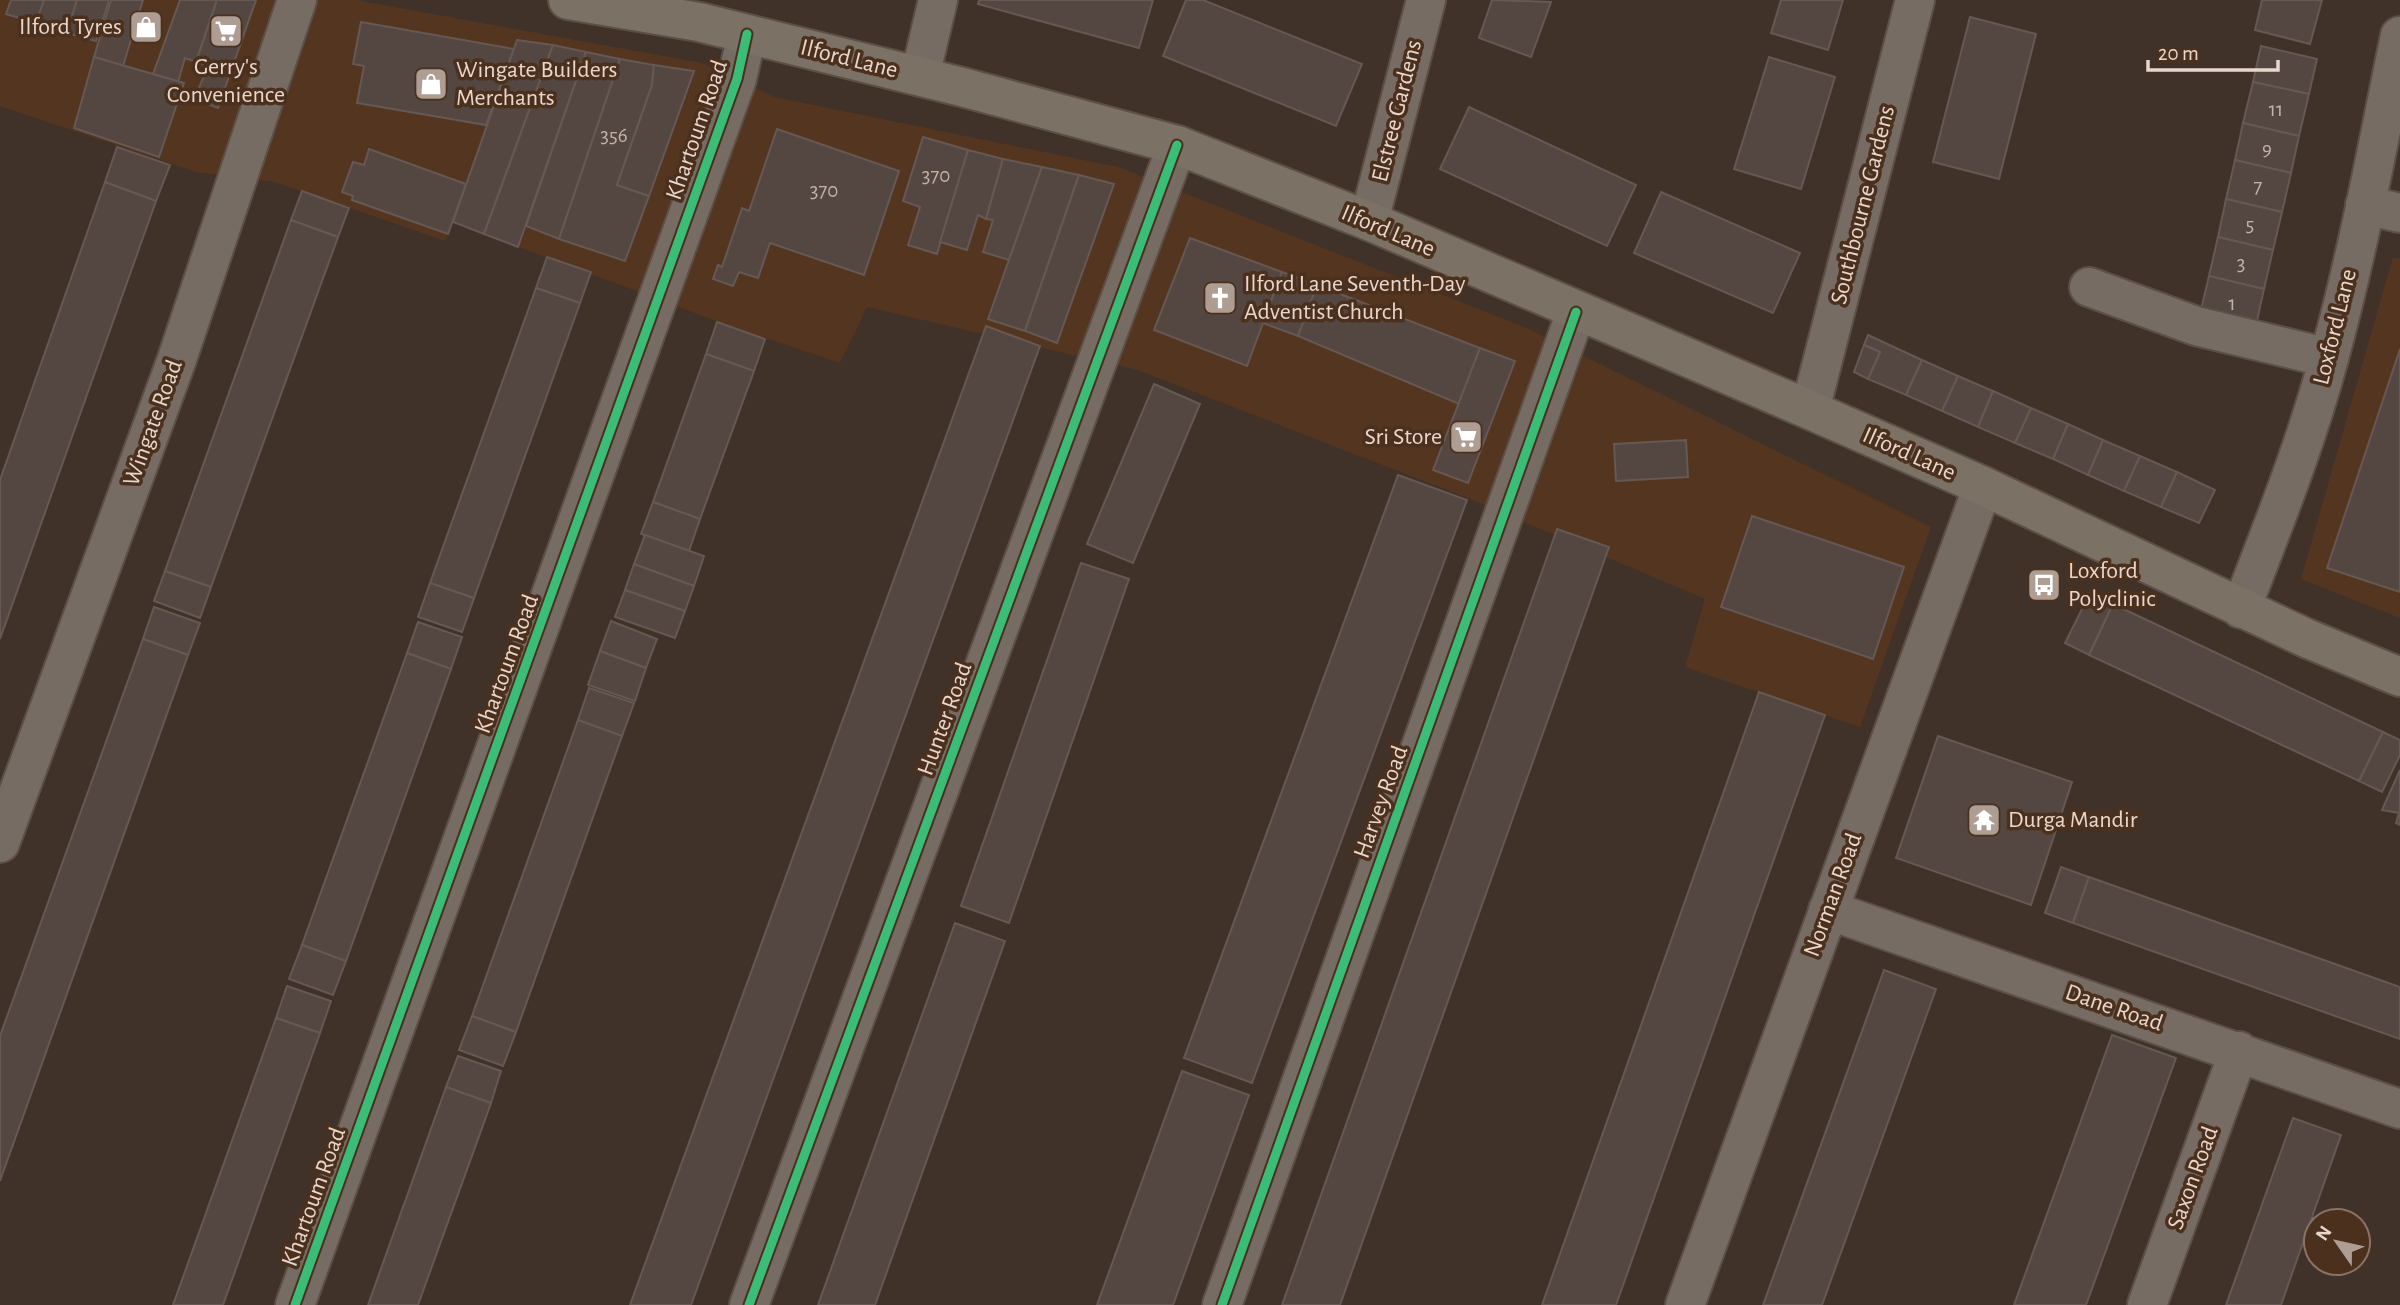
<svg xmlns="http://www.w3.org/2000/svg" width="2400" height="1305" viewBox="0 0 2400 1305" font-family="'Alegreya Sans',sans-serif">
<style>
.built{fill:#543520}
.building{fill:#544741;stroke:#665853;stroke-width:2}
.lines{fill:none;stroke-linecap:round;stroke-linejoin:round}
.minor-casing{stroke:#5c4f46;stroke-width:42}
.major-casing{stroke:#5c4f46;stroke-width:42}
.minor{stroke:#776c64;stroke-width:38}
.major{stroke:#7c7165;stroke-width:38}
.cycleway-casing{stroke:#4b301e;stroke-width:13}
.cycleway{stroke:#3abd76;stroke-width:9}
.labels{text-anchor:middle;dominant-baseline:central;stroke-width:7;stroke-linejoin:round;paint-order:stroke}
.number-label{font-size:21px;fill:#c4b3a9}
.poi-label{font-size:24px;fill:#e9d7cc;stroke:#4b301e;text-anchor:start}
.street-label{font-size:24px;fill:#e9d7cc;stroke:#4b301e}
</style>
<rect width="100%" height="100%" fill="#403228"/>
<g class="built">
<polygon points="0,0 356,0 702,63 774,97 1118,167 1529,329 1931,527 1860,727 1685,667 1705,599 1470,499 1138,370 867,307 840,363 716,321 453,222 445,241 275,182 196,172 0,106"/>
<polygon points="2393,257 2400,259 2400,618 2301,579"/>
</g>
<g class="building">
<polygon points="11,0 44,0 36,23 6,14"/>
<polygon points="44,0 77,0 67,33 36,23"/>
<polygon points="77,0 109,0 96,41 67,33"/>
<polygon points="111,0 143,0 123,66 94,57"/>
<polygon points="180,0 217,0 196,62 185,58 178,82 153,74"/>
<polygon points="217,0 256,0 218,108 194,99 208,67 196,62"/>
<polygon points="979,0 1153,0 1139,48 978,4"/>
<polygon points="1186,0 1203,0 1362,64 1336,126 1163,56"/>
<polygon points="1492,0 1551,2 1531,57 1479,38"/>
<polygon points="1781,0 1843,0 1828,50 1771,33"/>
<polygon points="2262,0 2322,0 2310,44 2255,30"/>
<polygon points="1970,17 2036,34 1999,179 1933,162"/>
<polygon points="361,22 514,49 486,125 357,103 364,66 353,64"/>
<polygon points="517,40 553,45 484,234 453,222"/>
<polygon points="553,45 586,52 518,247 484,234"/>
<polygon points="2261,46 2317,59 2309,94 2253,82"/>
<polygon points="586,52 620,59 559,239 526,226"/>
<polygon points="94,57 184,83 159,157 74,128"/>
<polygon points="1769,57 1835,77 1801,189 1734,169"/>
<polygon points="620,59 654,65 652,85 617,185 649,196 625,261 559,239"/>
<polygon points="654,65 694,71 649,196 617,185 652,85"/>
<polygon points="2253,82 2309,94 2299,136 2243,123"/>
<polygon points="1469,107 1636,185 1607,246 1440,169"/>
<polygon points="2243,123 2299,136 2291,173 2235,160"/>
<polygon points="777,129 899,171 864,275 770,243 758,278 739,272 733,286 713,279 718,265 722,267 742,208 749,211"/>
<polygon points="923,137 968,150 937,254 908,245 920,207 903,201"/>
<polygon points="117,147 170,165 156,201 105,182"/>
<polygon points="369,149 466,184 448,234 352,200 353,196 342,192 353,162 364,165"/>
<polygon points="968,150 1003,159 986,219 978,215 967,250 940,242"/>
<polygon points="1003,159 1042,167 1009,260 983,252 993,220 986,219"/>
<polygon points="2235,160 2291,173 2282,212 2226,199"/>
<polygon points="1042,167 1079,175 1025,331 988,319"/>
<polygon points="1079,175 1114,184 1057,343 1025,331"/>
<polygon points="105,182 156,201 0,639 0,480"/>
<polygon points="302,191 349,208 338,237 291,220"/>
<polygon points="1661,192 1800,253 1773,313 1634,253"/>
<polygon points="2226,199 2282,212 2273,250 2218,237"/>
<polygon points="291,220 338,237 211,587 165,571"/>
<polygon points="2218,237 2273,250 2264,289 2209,276"/>
<polygon points="1190,238 1282,272 1247,366 1154,330"/>
<polygon points="547,257 591,272 580,303 536,288"/>
<polygon points="1282,272 1317,285 1298,336 1263,323"/>
<polygon points="2209,276 2264,289 2255,330 2199,318"/>
<polygon points="1317,285 1480,348 1459,404 1298,336"/>
<polygon points="536,288 580,303 474,598 430,583"/>
<polygon points="717,322 765,339 754,371 706,354"/>
<polygon points="986,326 1040,346 691,1305 630,1305"/>
<polygon points="1868,335 1922,360 1906,395 1868,379 1880,352 1864,345"/>
<polygon points="1864,345 1880,352 1868,379 1854,372"/>
<polygon points="1480,348 1515,361 1468,483 1433,470"/>
<polygon points="2400,349 2400,592 2327,568"/>
<polygon points="706,354 754,371 700,519 653,502"/>
<polygon points="1922,360 1958,376 1942,411 1906,395"/>
<polygon points="1958,376 1993,391 1978,427 1942,411"/>
<polygon points="1154,384 1200,404 1133,563 1087,544"/>
<polygon points="1993,391 2031,408 2015,443 1978,427"/>
<polygon points="2031,408 2068,424 2053,459 2015,443"/>
<polygon points="2068,424 2103,440 2088,475 2053,459"/>
<polygon points="1686,440 1688,477 1616,481 1614,444"/>
<polygon points="2103,440 2140,456 2124,491 2088,475"/>
<polygon points="2140,456 2177,472 2161,507 2124,491"/>
<polygon points="2177,472 2215,490 2199,523 2161,507"/>
<polygon points="1398,475 1467,500 1252,1083 1184,1058"/>
<polygon points="653,502 700,519 689,551 641,534"/>
<polygon points="1752,516 1904,567 1873,659 1721,607"/>
<polygon points="1557,529 1609,547 1340,1305 1282,1305"/>
<polygon points="645,535 704,556 694,586 634,564"/>
<polygon points="1081,563 1129,579 1009,923 961,906"/>
<polygon points="634,564 694,586 685,611 625,590"/>
<polygon points="165,571 211,587 200,618 154,601"/>
<polygon points="430,583 474,598 462,632 418,617"/>
<polygon points="625,590 685,611 675,638 615,617"/>
<polygon points="2090,593 2113,604 2089,655 2065,643"/>
<polygon points="2113,604 2383,732 2359,781 2089,655"/>
<polygon points="154,607 200,623 188,655 143,639"/>
<polygon points="611,621 657,639 646,668 600,651"/>
<polygon points="418,622 462,637 451,669 407,653"/>
<polygon points="143,639 188,655 0,1181 0,1036"/>
<polygon points="600,651 646,668 635,701 588,685"/>
<polygon points="407,653 451,669 346,961 302,945"/>
<polygon points="589,688 634,703 622,736 578,720"/>
<polygon points="1759,692 1825,715 1616,1305 1542,1305"/>
<polygon points="578,720 622,736 516,1032 472,1016"/>
<polygon points="2383,732 2400,740 2400,755 2382,792 2359,781"/>
<polygon points="1938,736 2072,782 2031,905 1896,858"/>
<polygon points="2400,770 2400,825 2396,823 2399,813 2382,810"/>
<polygon points="2061,867 2089,877 2073,923 2045,913"/>
<polygon points="2089,877 2400,987 2400,1039 2073,923"/>
<polygon points="955,923 1005,941 875,1305 818,1305"/>
<polygon points="302,945 346,961 333,995 289,979"/>
<polygon points="1884,970 1936,989 1822,1305 1763,1305"/>
<polygon points="287,986 331,1001 320,1033 276,1018"/>
<polygon points="472,1016 516,1032 503,1066 459,1050"/>
<polygon points="276,1018 320,1033 223,1305 173,1305"/>
<polygon points="2112,1035 2176,1058 2086,1305 2014,1305"/>
<polygon points="458,1056 501,1071 491,1103 446,1087"/>
<polygon points="1182,1071 1249,1095 1173,1305 1097,1305"/>
<polygon points="446,1087 491,1103 418,1305 368,1305"/>
<polygon points="2293,1118 2341,1135 2281,1305 2226,1305"/>
</g>
<g class="lines">
<defs>
<g id="minor">
<polyline points="920,76 938,0"/>
<polyline points="2365,205 2400,213"/>
<polyline points="1369,221 1426,0"/>
<polyline points="2089,287 2196,326 2329,358"/>
<polyline points="1810,410 1915,0"/>
<path d="M2241 609C2273 526 2306 444 2329 358 2358 252 2378 144 2400 36"/>
<polyline points="0,843 177,359 297,0"/>
<polyline points="1828,910 2400,1109"/>
<polyline points="295,1305 737,79 747,34"/>
<polyline points="749,1305 1177,145"/>
<polyline points="1222,1305 1576,312"/>
<polyline points="1685,1305 1983,486"/>
<polyline points="2147,1305 2239,1051"/>
</g>
<polyline id="major" points="568,0 699,22 962,87 1177,145 1369,221 1810,410 1983,486 2306,638 2400,677"/>
</defs>
<use href="#minor" class="minor-casing"/>
<use href="#major" class="major-casing"/>
<use href="#minor" class="minor"/>
<use href="#major" class="major"/>
<defs>
<g id="cycleway">
<polyline points="295,1305 737,79 747,34"/>
<polyline points="749,1305 1177,145"/>
<polyline points="1222,1305 1576,312"/>
</g>
</defs>
<use href="#cycleway" class="cycleway-casing"/>
<use href="#cycleway" class="cycleway"/>
</g>
<defs>
<symbol id="shop-square" viewBox="-11 -11 22 22"><rect x="-9" y="-9" width="18" height="18" rx="4" fill="#ae9d93" stroke="#4b301e"/><path d="M-5-2.5h2.3a2.7 3.5 0 0 1 5.4 0H5L5.5 6h-11ZM-1.5-2.5h3a1.5 2.3 0 0 0-3 0Z" fill="#fff"/></symbol>
<symbol id="supermarket-square" viewBox="-11 -11 22 22"><rect x="-9" y="-9" width="18" height="18" rx="4" fill="#ae9d93" stroke="#4b301e"/><path d="M-6-5.5h2.5l.6 2H6L4.5 2H-2.5L-4.4-4H-6ZM-1.5 3.2a1.3 1.3 0 1 0 .1 0ZM3 3.2a1.3 1.3 0 1 0 .1 0Z" fill="#fff"/></symbol>
<symbol id="church-square" viewBox="-11 -11 22 22"><rect x="-9" y="-9" width="18" height="18" rx="4" fill="#ae9d93" stroke="#4b301e"/><path d="M-1.2-6h2.4v3.5h3.3v2.4h-3.3V6h-2.4V-.1h-3.3v-2.4h3.3Z" fill="#fff"/></symbol>
<symbol id="bus-square" viewBox="-11 -11 22 22"><rect x="-9" y="-9" width="18" height="18" rx="4" fill="#ae9d93" stroke="#4b301e"/><path d="M-5-6H5V4H4V6H2V4H-2V6H-4V4H-5ZM-3.5-4V0h7V-4ZM-3.5 1.2v1.5H-2V1.2ZM2 1.2v1.5H3.5V1.2Z" fill="#fff"/></symbol>
<symbol id="temple-square" viewBox="-11 -11 22 22"><rect x="-9" y="-9" width="18" height="18" rx="4" fill="#ae9d93" stroke="#4b301e"/><path d="M0-6L5-2H3V0L6.5 2.5H4V6H1.5V3h-3V6H-4V2.5H-6.5L-3 0V-2H-5Z" fill="#fff"/></symbol>
</defs>
<g fill-rule="evenodd">
<use href="#shop-square" x="127" y="8" width="38" height="38"/>
<use href="#supermarket-square" x="207" y="12" width="38" height="38"/>
<use href="#shop-square" x="412" y="65" width="38" height="38"/>
<use href="#church-square" x="1201" y="279" width="38" height="38"/>
<use href="#supermarket-square" x="1447" y="418" width="38" height="38"/>
<use href="#bus-square" x="2025" y="566" width="38" height="38"/>
<use href="#temple-square" x="1965" y="801" width="38" height="38"/>
</g>
<g class="labels">
<g class="number-label">
<text x="2276" y="109">11</text>
<text x="614" y="135">356</text>
<text x="2267" y="148">9</text>
<text x="936" y="175">370</text>
<text x="2258" y="186">7</text>
<text x="824" y="190">370</text>
<text x="2250" y="224">5</text>
<text x="2241" y="263">3</text>
<text x="2232" y="303">1</text>
</g>
<g class="poi-label">
<text x="122" y="27" text-anchor="end">Ilford Tyres</text>
<text x="226" y="67" text-anchor="middle">Gerry's<tspan x="226" dy="28">Convenience</tspan></text>
<text x="456" y="70">Wingate Builders<tspan x="456" dy="28">Merchants</tspan></text>
<text x="1244" y="284">Ilford Lane Seventh-Day<tspan x="1244" dy="28">Adventist Church</tspan></text>
<text x="1442" y="437" text-anchor="end">Sri Store</text>
<text x="2068" y="571">Loxford<tspan x="2068" dy="28">Polyclinic</tspan></text>
<text x="2008" y="820">Durga Mandir</text>
</g>
<g class="street-label">
<text transform="translate(849 59) rotate(14)">Ilford Lane</text>
<text transform="translate(1397 111) rotate(-76)">Elstree Gardens</text>
<text transform="translate(697 130) rotate(-71)">Khartoum Road</text>
<text transform="translate(1863 205) rotate(-76)">Southbourne Gardens</text>
<text transform="translate(1388 231) rotate(23)">Ilford Lane</text>
<text transform="translate(2335 327) rotate(-76)">Loxford Lane</text>
<text transform="translate(153 423) rotate(-70)">Wingate Road</text>
<text transform="translate(1909 454) rotate(24)">Ilford Lane</text>
<text transform="translate(507 664) rotate(-70)">Khartoum Road</text>
<text transform="translate(945 719) rotate(-70)">Hunter Road</text>
<text transform="translate(1381 802) rotate(-70)">Harvey Road</text>
<text transform="translate(1833 895) rotate(-70)">Norman Road</text>
<text transform="translate(2114 1008) rotate(19)">Dane Road</text>
<text transform="translate(2193 1178) rotate(-70)">Saxon Road</text>
<text transform="translate(314 1197) rotate(-70)">Khartoum Road</text>
</g>
</g>
<g transform="translate(2337 1242) rotate(304)"><circle r="33" fill="#4b301e" stroke="#8a7364" stroke-width="2"/>
<path d="M0-5L12 26L0 18L-12 26Z" fill="#ae9d93"/>
<text y="-10" font-size="19" font-weight="bold" text-anchor="middle" fill="#e9d7cc">N</text>
</g>
<path d="M2148 60v10h130v-10" fill="none" stroke="#e9d7cc" stroke-width="3.5"/>
<text x="2158" y="60" font-size="21" fill="#e9d7cc" stroke="#4b301e" stroke-width="5" paint-order="stroke">20 m</text>
</svg>
